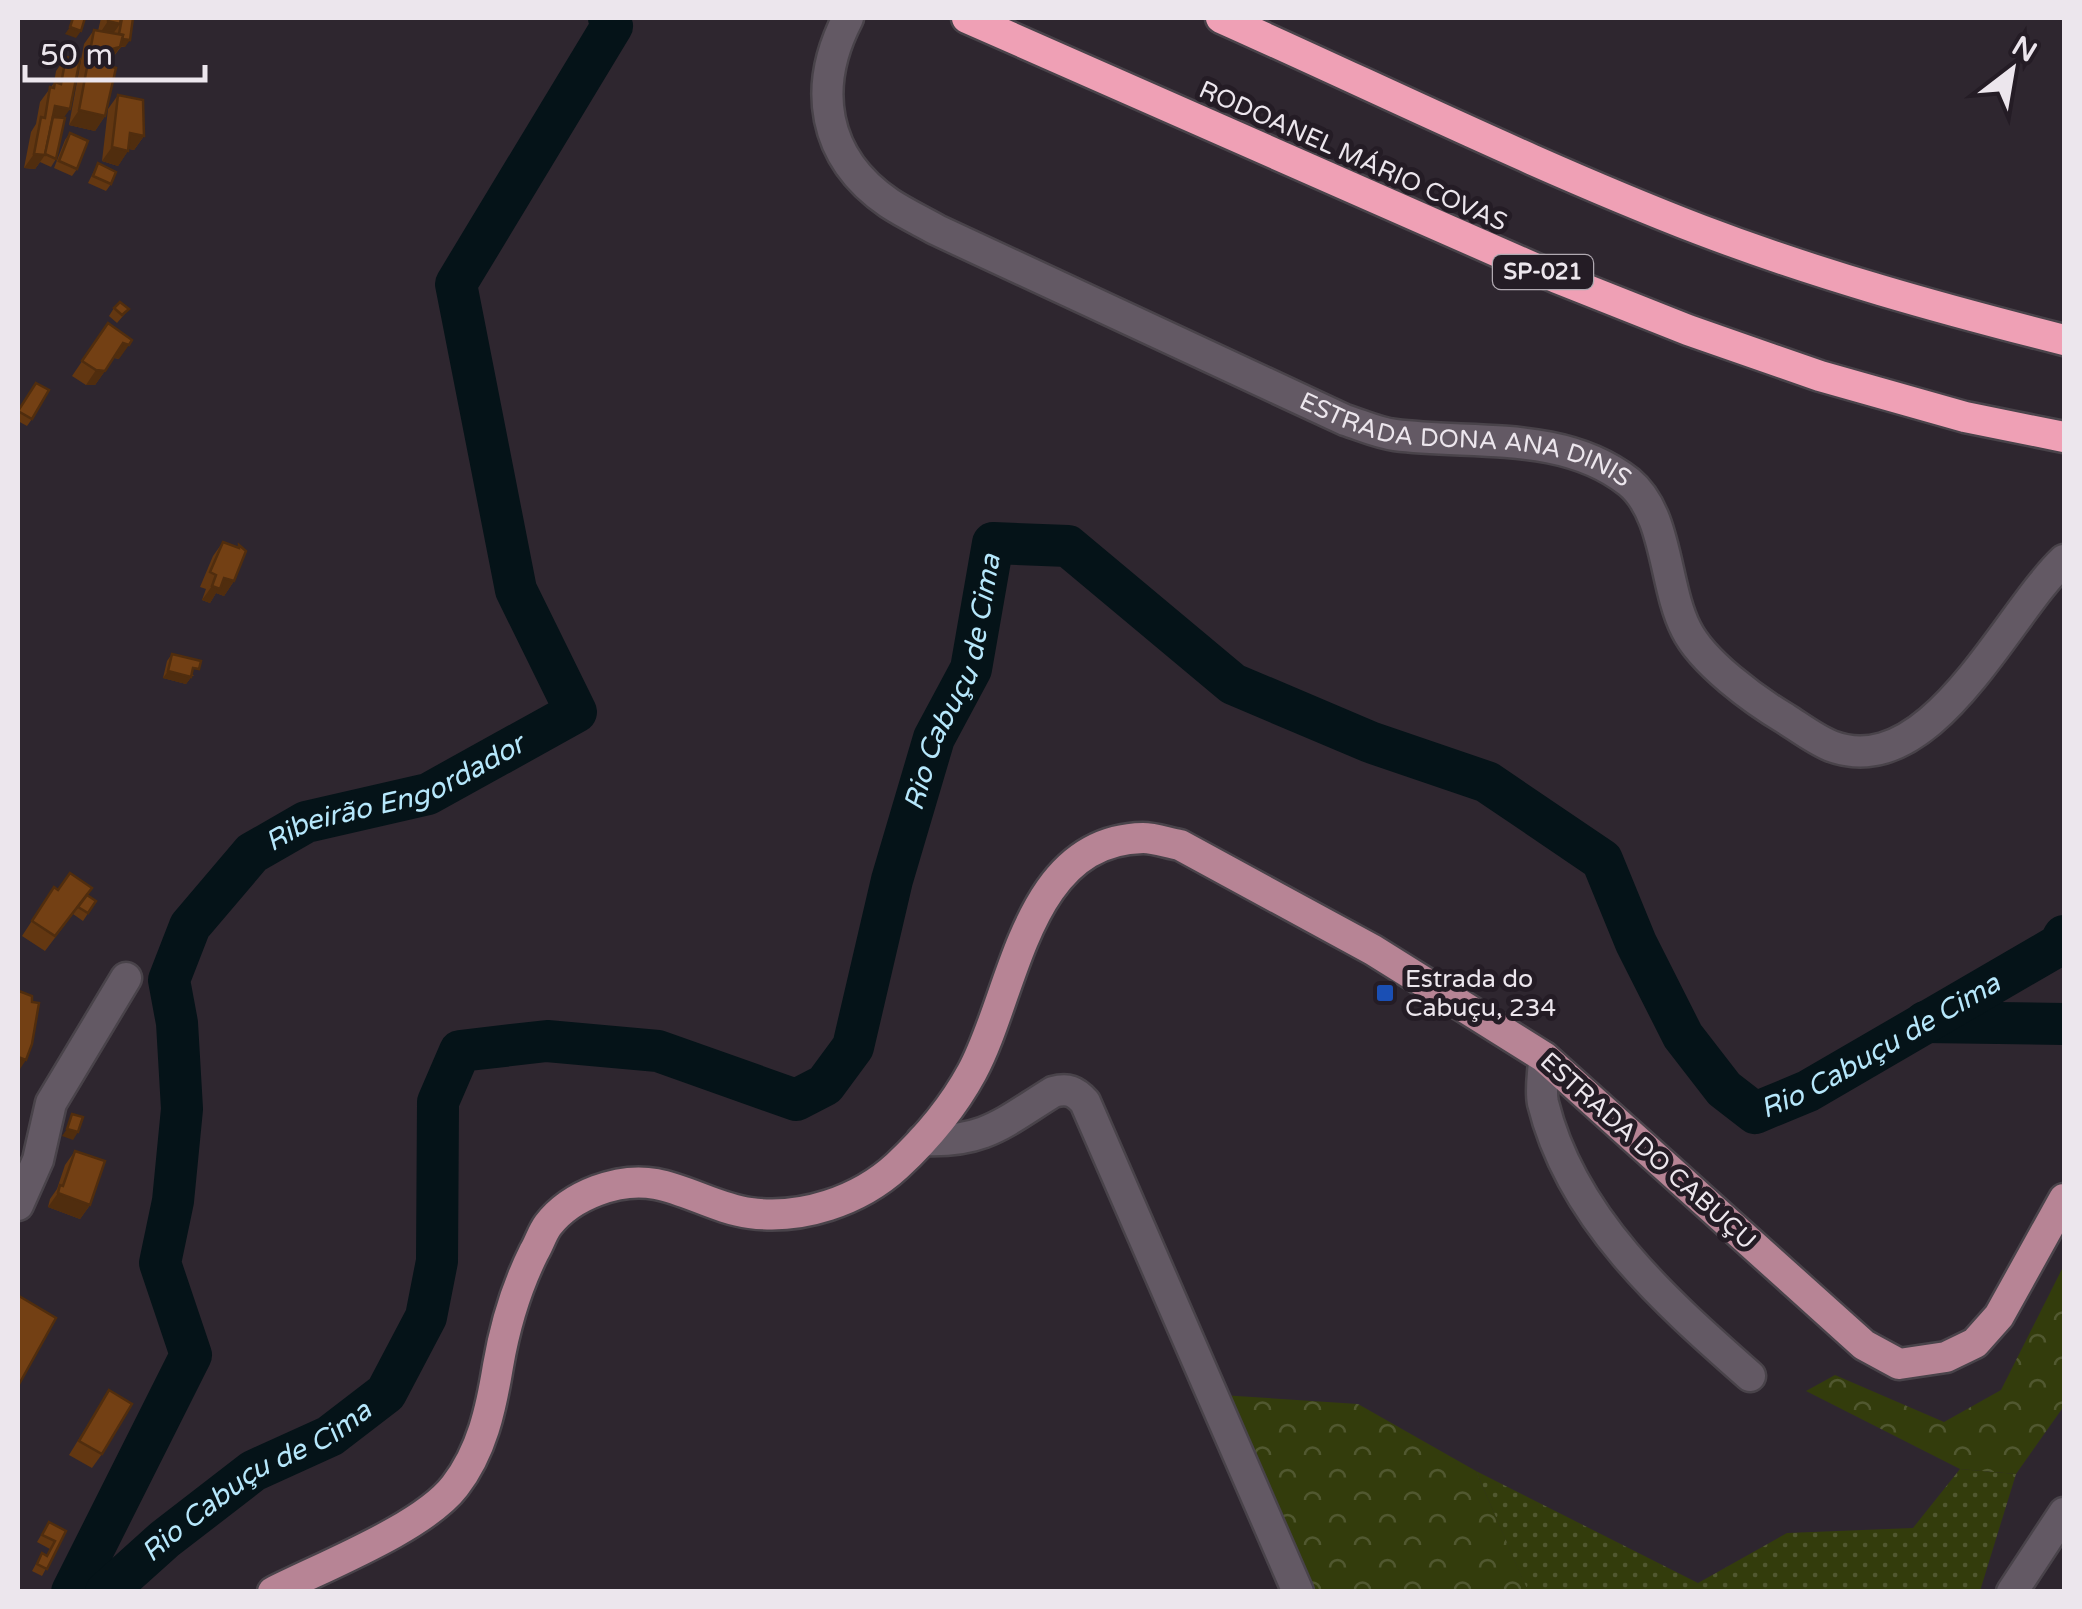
<svg xmlns="http://www.w3.org/2000/svg" width="2082" height="1609" viewBox="0 0 2082 1609" font-family="'Varela Round',sans-serif">
<style>
.grass{fill:url(#grass-dots)}
.forest{fill:url(#forest-crowns)}
.lines{fill:none;stroke-linecap:round;stroke-linejoin:round}
.river{stroke:#051318;stroke-width:42}
.minor-casing{stroke:#49434a;stroke-width:35}
.major-casing{stroke:#49434a;stroke-width:35}
.highway-casing{stroke:#49434a;stroke-width:35}
.minor{stroke:#635964;stroke-width:30}
.major{stroke:#b78495;stroke-width:30}
.highway{stroke:#efa0b5;stroke-width:30}
.wall{fill:#633711}
.shaded-wall{fill:#502d0e}
.building{fill:#734014;stroke:#502d0e;stroke-width:2.5}
.transit-dot{fill:#1a4fb4;stroke:#241c25;stroke-width:4}
.labels{text-anchor:middle;dominant-baseline:central;stroke-width:10;stroke-linejoin:round;paint-order:stroke}
.shield{fill:#241c25;stroke:#b0a9b1;stroke-width:2.5}
.shield-label{font-size:22px;font-weight:bold;fill:#ece6ed}
.street-label{font-size:25px;fill:#ece6ed;stroke:#241c25}
.poi-label{font-size:25px;fill:#ece6ed;stroke:#241c25;text-anchor:start}
.water-label{font-size:28px;font-style:italic;fill:#b6e7fb;stroke:#241c25}
</style>
<defs>
<pattern id="grass-dots" width="8" height="8" patternUnits="userSpaceOnUse" patternTransform="scale(2.5)"><rect width="8" height="8" fill="#333c0c"/><path d="M2 2h.1M6 6h.1" fill="none" stroke="#515830" stroke-width="1.8" stroke-linecap="round"/></pattern>
<pattern id="forest-crowns" width="20" height="18" patternUnits="userSpaceOnUse" patternTransform="scale(2.5)"><rect width="20" height="18" fill="#333c0c"/><path d="M2 6a3 3 0 1 1 6 0M12 15a3 3 0 1 1 6 0" fill="none" stroke="#515830"/></pattern>
</defs>
<rect width="100%" height="100%" fill="#2e262f"/>
<polygon class="grass" points="1960,1469 2016,1474 1980,1591 1528,1592 1476,1471 1698,1583 1787,1533 1913,1528"/>
<g class="forest">
<polygon points="2064,1265 2064,1406 2016,1474 1960,1469 1806,1391 1835,1375 1944,1422 2001,1390"/>
<polygon points="1221,1395 1358,1404 1476,1471 1528,1591 1297,1591"/>
</g>
<g class="lines">
<g class="river">
<polyline points="1925,1022 2064,1024"/>
<path id="s1" d="M72 1592 191 1355 160 1263 173 1201 182 1109 177 1023 169 980 190 926 252 853 306 822 428 794 576 712 516 590 456 284 612 26 609 18"/>
<path id="s2" d="M106 1592 165 1539 253 1471 330 1436 386 1393 426 1317 437 1261 438 1102 460 1051 547 1041 658 1051 796 1100 825 1085 853 1047 892 880 934 738 971 669 993 543 1068 546 1233 684 1370 742 1487 782 1602 860 1636 943 1683 1036 1724 1089 1755 1113 1808 1091 2059 945 2064 936"/>
</g>
<defs>
<g id="minor">
<path id="s3" d="M848 18C812 87 822 157 889 203 904 213 921 221 937 230L1345 420C1361 425 1378 433 1395 435 1473 445 1563 430 1629 482 1668 514 1664 586 1686 629 1702 662 1754 700 1786 719 1800 728 1816 740 1831 746 1931 784 2005 616 2064 560"/>
<path d="M1544 1057C1544 1071 1540 1089 1543 1103 1571 1218 1665 1301 1750 1376"/>
<path d="M922 1140C984 1143 1003 1123 1053 1092 1068 1088 1075 1091 1085 1102L1298 1592"/>
<polyline points="18,1205 38,1160 51,1103 126,978"/>
<polyline points="2012,1592 2064,1513"/>
</g>
<path id="major" d="M273 1592C322 1567 423 1528 455 1486 482 1451 491 1409 498 1366 505 1325 515 1290 534 1252 539 1244 542 1233 548 1225 571 1195 619 1177 656 1184 688 1190 718 1209 750 1213 801 1220 859 1201 897 1166 926 1139 953 1107 972 1072 1015 993 1025 840 1143 838 1155 838 1168 843 1180 845L1373 950 1544 1057 1864 1345 1899 1364 1946 1357 1975 1343 1999 1316 2064 1199"/>
<g id="highway">
<polyline points="967,18 1557,278 1688,330 1820,376 1965,417 2064,437"/>
<path d="M1221 18C1380 89 1538 167 1701 230 1819 275 1942 309 2064 340"/>
</g>
</defs>
<use href="#minor" class="minor-casing"/>
<use href="#major" class="major-casing"/>
<use href="#highway" class="highway-casing"/>
<use href="#minor" class="minor"/>
<use href="#major" class="major"/>
<use href="#highway" class="highway"/>
</g>
<g class="wall">
<polygon points="101,18 133,18 125,47 121,47 110,61 100,64 105,116 95,131 69,125 84,44 94,30 98,31"/>
<polygon points="66,57 64,118 56,159 51,167 40,162 35,169 24,168 31,132 36,124 40,102 54,83 56,71"/>
<polygon points="118,95 144,136 134,150 129,149 118,166 102,161 108,109"/>
<polygon points="70,133 77,169 72,176 54,168 65,140"/>
<polygon points="98,163 111,184 106,191 88,183"/>
<polygon points="114,308 129,309 117,323 109,316"/>
<polygon points="108,323 119,359 114,358 95,385 86,385 72,376"/>
<polygon points="18,411 32,419 27,426 18,421"/>
<polygon points="223,542 234,581 224,596 216,593 210,603 202,600 206,589 200,587 213,556"/>
<polygon points="172,654 194,676 192,676 186,684 163,678 167,661"/>
<polygon points="54,887 58,890 87,895 96,901 83,921 73,914 82,902 45,951 22,936"/>
<polygon points="75,1151 90,1205 80,1219 48,1207 50,1199 57,1189 65,1165"/>
<polygon points="109,1390 102,1454 92,1468 69,1455"/>
<polygon points="49,1522 66,1531 42,1576 32,1571 42,1553 47,1555 50,1549 37,1542"/>
</g>
<g class="shaded-wall">
<polygon points="108,21 120,24 110,38 98,36"/>
<polygon points="70,27 81,31 76,38 65,34"/>
<polygon points="118,38 130,40 125,47 113,45"/>
<polygon points="120,47 110,61 98,65 90,62 100,48"/>
<polygon points="55,106 70,109 60,123 51,122"/>
<polygon points="79,110 105,116 95,131 69,125"/>
<polygon points="130,133 144,136 134,150 120,147"/>
<polygon points="112,147 128,151 118,166 102,161"/>
<polygon points="34,154 45,155 35,169 24,168"/>
<polygon points="123,343 129,345 119,359 113,357"/>
<polygon points="96,370 105,371 95,385 86,385"/>
<polygon points="224,578 234,581 224,596 216,593 210,603 202,600 212,586"/>
<polygon points="168,671 191,677 186,684 163,678"/>
<polygon points="18,1057 26,1060 18,1072"/>
<polygon points="67,1129 78,1132 73,1140 62,1136"/>
<polygon points="58,1193 90,1205 80,1219 48,1207"/>
</g>
<g class="building">
<polygon points="73,18 85,18 81,31 70,27"/>
<polygon points="108,18 121,18 120,24 108,21"/>
<polygon points="122,18 133,18 130,40 122,39 123,35 119,34"/>
<polygon points="94,30 123,35 120,47 108,50 100,48 97,63 116,68 105,116 79,110"/>
<polygon points="66,57 80,59 70,109 55,106 45,155 34,154 41,117 45,118 50,87 54,88 55,82 61,84"/>
<polygon points="118,95 143,100 144,136 130,133 128,151 112,147"/>
<polygon points="53,117 65,118 56,159 45,154"/>
<polygon points="70,133 88,141 77,169 59,161"/>
<polygon points="98,163 116,172 111,184 93,176"/>
<polygon points="120,302 129,309 122,315 114,308"/>
<polygon points="108,323 132,340 129,345 123,343 105,371 96,370 82,361"/>
<polygon points="36,383 49,390 32,419 18,411"/>
<polygon points="223,542 239,548 239,545 246,551 234,581 224,578 220,589 212,586 216,575 210,572"/>
<polygon points="172,654 201,661 199,669 193,668 191,677 168,671"/>
<polygon points="70,873 92,888 55,936 32,921 54,887 58,890"/>
<polygon points="87,895 96,901 88,913 78,907"/>
<polygon points="19,991 32,996 32,1002 39,1003 32,1044 26,1060 18,1057 18,997"/>
<polygon points="72,1114 83,1117 78,1132 67,1129"/>
<polygon points="75,1151 105,1161 90,1205 58,1193 60,1185 63,1186"/>
<polygon points="19,1296 56,1318 18,1386 18,1299"/>
<polygon points="109,1390 132,1404 102,1454 79,1441"/>
<polygon points="49,1522 66,1531 47,1569 37,1564 42,1553 47,1556 55,1541 42,1535"/>
</g>
<rect class="transit-dot" x="1375" y="983" width="20" height="20" rx="5"/>
<g class="labels">
<rect class="shield" x="1493" y="255" width="100" height="34" rx="8"/>
<g class="shield-label">
<text x="1543" y="272">SP-021</text>
</g>
<g class="street-label">
<text transform="translate(1353 156) rotate(24)">RODOANEL MÁRIO COVAS</text>
<text stroke="none"><textPath href="#s3" startOffset="838">ESTRADA DONA ANA DINIS</textPath></text>
<text transform="translate(1648 1151) rotate(42)">ESTRADA DO CABUÇU</text>
</g>
<g class="poi-label">
<text x="1405" y="979">Estrada do<tspan x="1405" dy="29">Cabuçu, 234</tspan></text>
</g>
<g class="water-label">
<text stroke="none"><textPath href="#s2" startOffset="1508">Rio Cabuçu de Cima</textPath></text>
<text stroke="none"><textPath href="#s1" startOffset="958">Ribeirão Engordador</textPath></text>
<text stroke="none"><textPath href="#s2" startOffset="2798">Rio Cabuçu de Cima</textPath></text>
<text stroke="none"><textPath href="#s2" startOffset="188">Rio Cabuçu de Cima</textPath></text>
</g>
</g>
<rect width="2082" height="1609" fill="none" stroke="#ece6ed" stroke-width="40"/>
<g transform="translate(2012 70) rotate(31)" stroke="#241c25" stroke-width="8" paint-order="stroke">
<path d="M0-8L18 38L0 25L-18 38Z" fill="#ece6ed"/>
<text y="-15" font-size="28" font-weight="bold" text-anchor="middle" fill="#ece6ed">N</text>
</g>
<path d="M25 65v15h180v-15" fill="none" stroke="#ece6ed" stroke-width="5"/>
<text x="40" y="65" font-size="30" fill="#ece6ed" stroke="#241c25" stroke-width="8" paint-order="stroke">50 m</text>
</svg>
